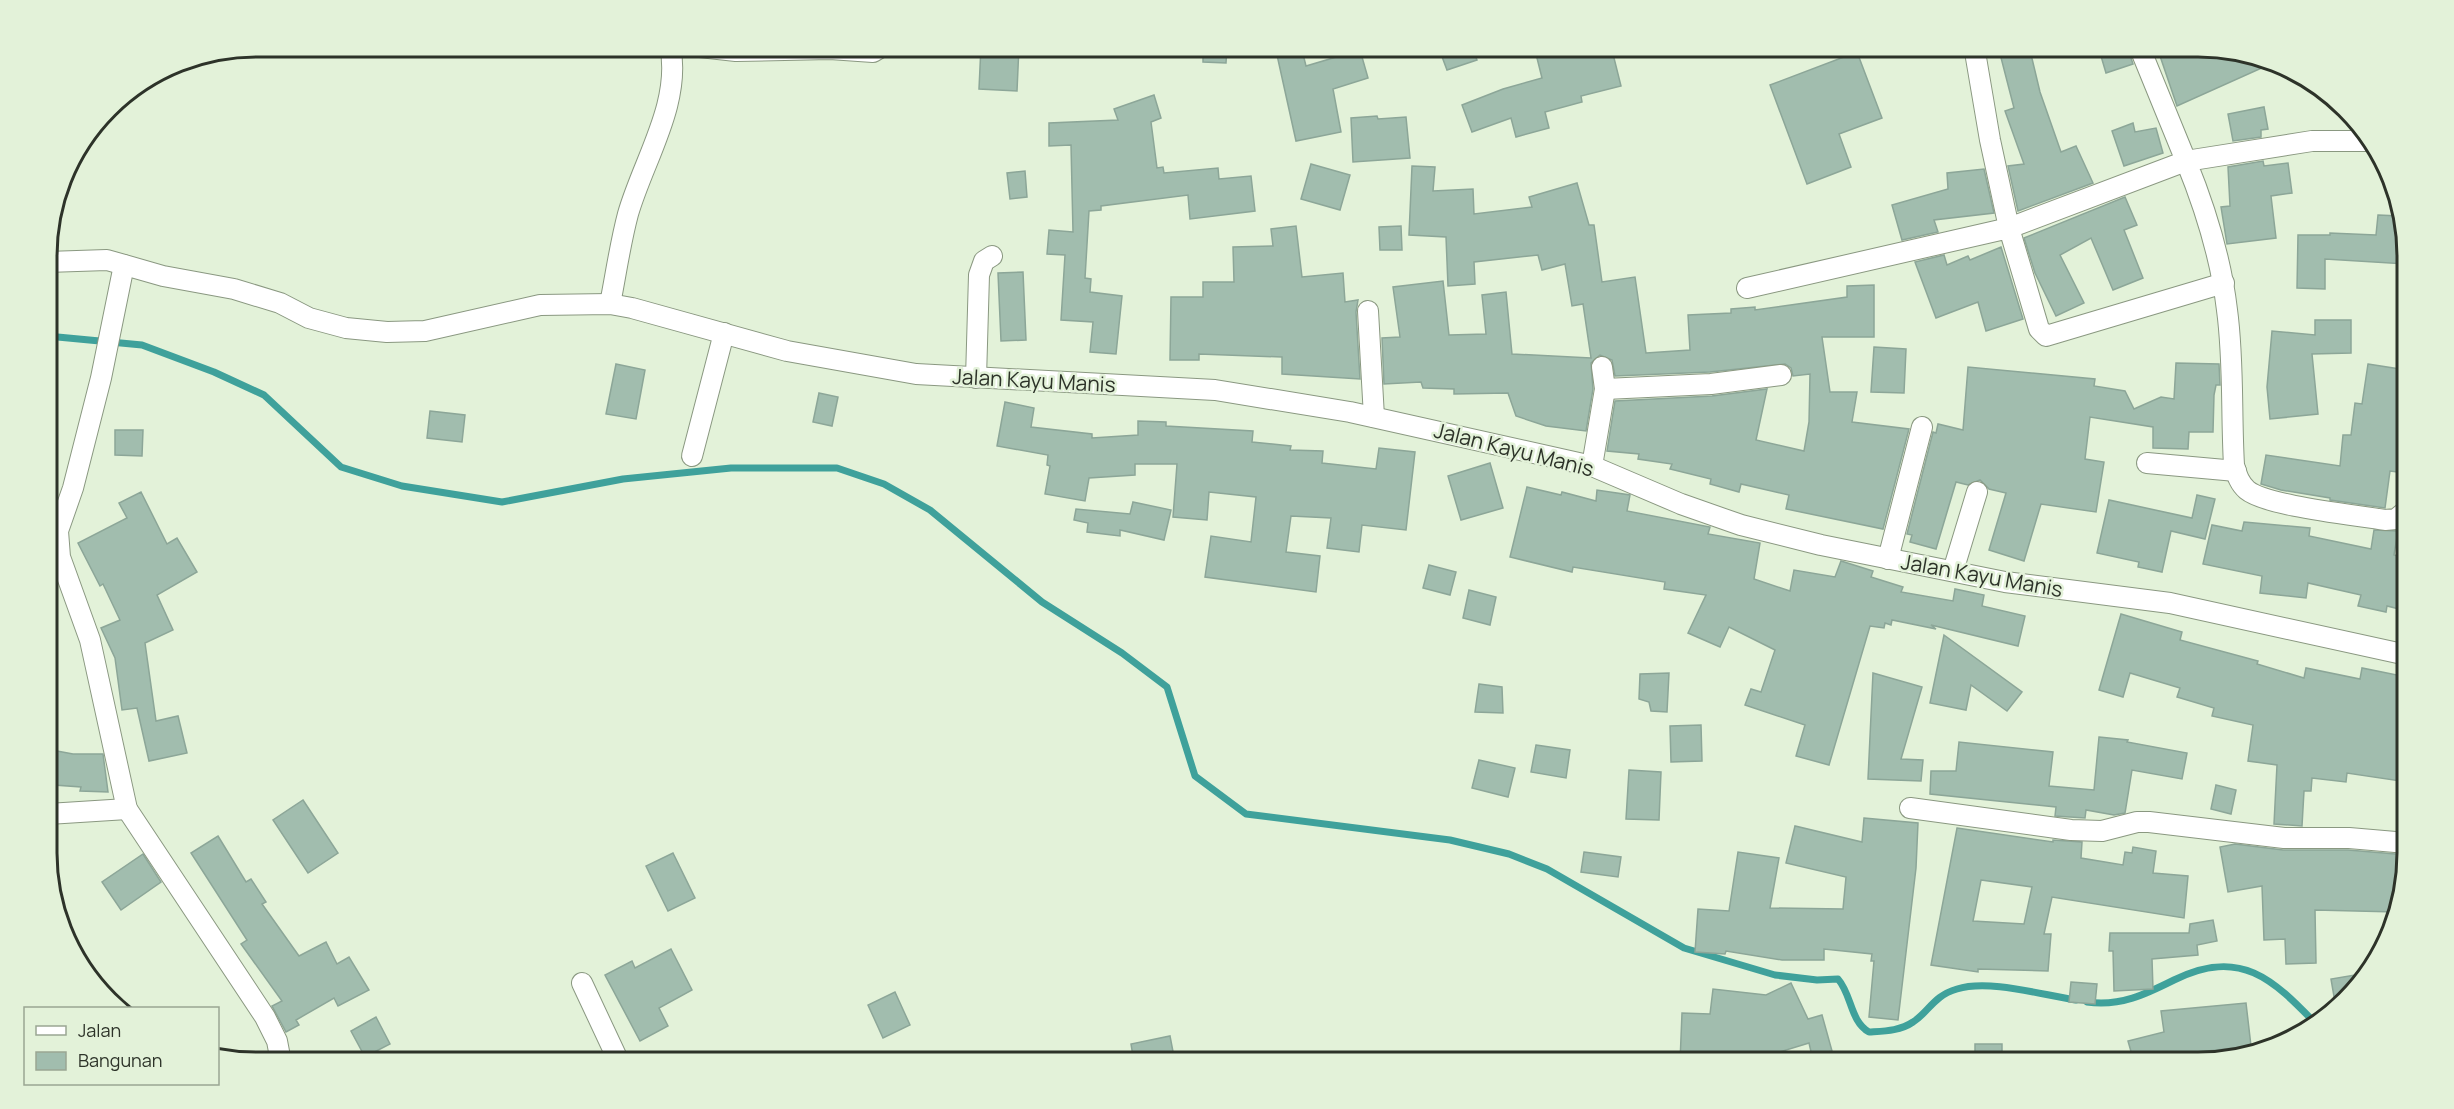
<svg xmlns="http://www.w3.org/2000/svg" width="2454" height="1109" viewBox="0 0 2454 1109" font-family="Manrope,sans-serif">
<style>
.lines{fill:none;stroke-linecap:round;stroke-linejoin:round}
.stream{stroke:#3fa19b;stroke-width:7}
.building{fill:#a1bdae;stroke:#8ca698;stroke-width:1.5;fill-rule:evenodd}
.minor-casing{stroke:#8a9881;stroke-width:22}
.minor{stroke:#fff;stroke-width:20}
.labels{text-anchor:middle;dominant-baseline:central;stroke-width:5;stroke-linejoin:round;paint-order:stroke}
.street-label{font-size:21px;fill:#2d3329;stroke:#e3f2d9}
.rim{fill:none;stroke:#2d3329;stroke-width:3}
</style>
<rect width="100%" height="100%" fill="#e3f2d9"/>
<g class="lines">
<g class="stream">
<path d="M47 336 142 345 214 372 264 395 341 467 402 486 502 502 623 479 731 468H837L884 484 930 510 1042 602 1122 653 1167 687 1195 776 1246 814 1450 840 1509 854 1547 869 1684 948 1775 975 1817 980 1838 979C1852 995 1850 1021 1869 1032 1884 1031 1900 1031 1913 1022 1929 1012 1933 996 1957 989 1989 979 2042 995 2076 1000"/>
<path d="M2087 1002C2120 1007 2146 994 2174 980 2240 947 2273 979 2317 1025"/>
</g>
</g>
<g class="building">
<polygon points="981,46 1019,46 1017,91 979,89"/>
<polygon points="1203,46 1227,46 1226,63 1203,62"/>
<polygon points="1275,46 1301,46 1306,66 1360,50 1368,78 1333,89 1341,132 1296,141"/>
<polygon points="1438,46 1472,46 1477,60 1447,70"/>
<polygon points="1534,46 1611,46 1621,86 1581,96 1582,102 1545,112 1549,128 1516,137 1511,118 1472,132 1462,105 1503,89 1542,78"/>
<polygon points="1998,46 2029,46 2040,92 2061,152 2076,146 2093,183 2018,211 2008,166 2024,164 2005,111 2014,108"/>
<polygon points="2098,46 2127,46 2133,64 2106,73"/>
<polygon points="2152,46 2198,46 2275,62 2177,106 2160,56 2157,57"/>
<polygon points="1857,52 1882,118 1839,134 1851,167 1807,184 1770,85"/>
<polygon points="1154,95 1161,118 1151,122 1157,168 1163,167 1164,173 1218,168 1219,179 1251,176 1255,211 1190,219 1188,195 1101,206 1101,210 1089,211 1085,278 1091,279 1090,292 1122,296 1116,354 1090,352 1093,322 1061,320 1065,255 1047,254 1049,230 1073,232 1071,145 1049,146 1049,123 1118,120 1114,109"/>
<polygon points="2264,107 2268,129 2261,130 2261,137 2233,141 2228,114"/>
<polygon points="1377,116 1378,119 1406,117 1410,158 1353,162 1351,118"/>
<polygon points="2133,123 2135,132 2156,128 2163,153 2124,166 2112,131"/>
<polygon points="2263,161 2264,166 2288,163 2292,193 2271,196 2276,238 2227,244 2221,207 2230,206 2228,167"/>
<polygon points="1311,164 1350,175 1340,210 1301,199"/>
<polygon points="1412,166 1435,167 1433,191 1473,189 1474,214 1532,207 1529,197 1577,183 1589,225 1594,225 1602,282 1635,277 1646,353 1690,350 1688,315 1731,313 1731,309 1755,307 1755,310 1847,297 1847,286 1874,285 1874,337 1822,337 1830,392 1857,392 1852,422 1909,429 1883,529 1786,509 1789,495 1741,484 1739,492 1710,484 1711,479 1670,469 1672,464 1638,459 1639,454 1607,451 1615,401 1712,396 1767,389 1756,440 1804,451 1809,422 1810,374 1793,376 1791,368 1785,364 1710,372 1615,376 1612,360 1600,355 1591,363 1593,389 1586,431 1546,426 1516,416 1508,393 1454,394 1454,389 1423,388 1421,382 1384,384 1382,338 1400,337 1393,287 1443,281 1449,335 1486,334 1482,295 1506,292 1512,354 1591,358 1583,304 1572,306 1565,264 1542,270 1538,255 1474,262 1475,284 1448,286 1446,237 1409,235"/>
<polygon points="1984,169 1994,213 1934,220 1938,232 1902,240 1892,205 1948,189 1947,173"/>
<polygon points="1025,171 1027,197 1010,199 1007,173"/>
<polygon points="2125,197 2137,225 2124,230 2143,278 2113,290 2091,238 2060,255 2084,303 2056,316 2035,273 2024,238"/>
<polygon points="2378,215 2400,216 2403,223 2402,238 2406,238 2406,264 2325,259 2325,289 2297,288 2298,235 2330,235 2330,233 2376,235"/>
<polygon points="1296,226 1302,277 1343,273 1345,302 1358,300 1356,312 1360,379 1282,374 1282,357 1199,354 1199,360 1170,360 1171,297 1203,297 1203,282 1234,282 1233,247 1273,246 1271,229"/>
<polygon points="1401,226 1402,250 1380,250 1379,227"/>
<polygon points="2001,247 2023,319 1986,331 1978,302 1936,318 1915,262 1944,255 1947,265 1968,256 1970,260"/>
<polygon points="1023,272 1026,340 1001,341 998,273"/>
<polygon points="2315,320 2351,320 2351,353 2312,354 2318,414 2270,419 2267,387 2272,331 2315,335"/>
<polygon points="1874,347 1906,349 1904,393 1871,392"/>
<polygon points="2176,363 2219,364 2220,385 2216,385 2214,395 2213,432 2189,432 2188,449 2153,448 2153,427 2090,417 2085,459 2104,462 2096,512 2041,504 2024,561 1989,550 2006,493 1989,489 1980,480 1968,485 1956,482 1936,549 1910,542 1912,535 1907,534 1933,432 1936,433 1938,424 1963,430 1968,367 2095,379 2094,386 2125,391 2134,409 2161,397 2174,399"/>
<polygon points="616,364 645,370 636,419 606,414"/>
<polygon points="2368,364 2406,370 2405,438 2402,438 2397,472 2390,471 2385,508 2330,500 2330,498 2281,490 2261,484 2266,455 2340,466 2343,435 2351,435 2355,403 2362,404"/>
<polygon points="819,393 838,397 832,426 813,422"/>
<polygon points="1005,402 1034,408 1031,427 1092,434 1092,438 1138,435 1138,421 1166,422 1166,426 1253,431 1252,442 1291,446 1290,450 1323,451 1322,463 1376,469 1379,448 1415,452 1406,530 1362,525 1359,552 1327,548 1331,518 1291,516 1286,552 1320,556 1316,592 1205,577 1211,536 1251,542 1256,497 1209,492 1207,520 1173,517 1177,464 1135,464 1135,475 1089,478 1085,501 1045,494 1050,466 1047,465 1048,455 997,446"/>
<polygon points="430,411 465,415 462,442 427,438"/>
<polygon points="115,430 143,430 142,456 115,455"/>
<polygon points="1490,463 1503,508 1461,520 1448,476"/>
<polygon points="1527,487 1561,495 1562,492 1596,501 1597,490 1630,495 1627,511 1710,527 1708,534 1760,543 1754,579 1790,591 1794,570 1835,577 1841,561 1873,571 1871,577 1903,587 1901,592 1953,601 1955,589 1984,595 1982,606 2025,616 2018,646 1931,625 1936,629 1892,620 1891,625 1885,623 1884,628 1870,626 1829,765 1796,756 1805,725 1745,705 1751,689 1761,692 1775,650 1729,627 1720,647 1688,633 1706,595 1664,589 1665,582 1573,567 1572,572 1510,557"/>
<polygon points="141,492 167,544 177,538 197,572 157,595 173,630 145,643 156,721 178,716 187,753 149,761 137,708 122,710 115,658 101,628 120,620 103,584 100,586 78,543 127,518 119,503"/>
<polygon points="2197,495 2215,499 2205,539 2171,531 2162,572 2138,567 2139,562 2097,553 2109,500 2192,518"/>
<polygon points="1133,502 1171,510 1164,540 1120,530 1120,536 1087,532 1088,523 1074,520 1076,509 1130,514"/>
<polygon points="2244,522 2310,528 2309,536 2371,549 2374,530 2398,531 2394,555 2407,558 2407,611 2387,606 2386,612 2358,606 2361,595 2308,583 2306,598 2260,593 2262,576 2203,564 2212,525 2242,531"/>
<polygon points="1429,565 1456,572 1450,595 1423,588"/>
<polygon points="1469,590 1496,597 1490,625 1463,618"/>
<polygon points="2121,614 2182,632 2180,640 2258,661 2257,664 2304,678 2306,668 2360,679 2362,668 2407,677 2407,782 2347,773 2346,782 2312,778 2311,791 2304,791 2302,826 2274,824 2277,765 2248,761 2253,725 2212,716 2214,708 2177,697 2180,688 2130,673 2123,697 2099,690"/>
<polygon points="1944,635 2022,692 2007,711 1971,685 1966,710 1930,703"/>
<polygon points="1669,673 1667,712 1651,711 1649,702 1639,699 1640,674"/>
<polygon points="1873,673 1922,687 1901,759 1923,760 1921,781 1868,779"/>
<polygon points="1479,684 1502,687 1503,713 1475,712"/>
<polygon points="1701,725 1702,761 1671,762 1670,726"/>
<polygon points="2099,737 2128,740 2127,742 2187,753 2182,779 2132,770 2125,813 2114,815 2086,810 2085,818 2055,816 2056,807 1930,794 1931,771 1956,771 1959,742 2053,752 2049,786 2094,790"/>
<polygon points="1536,745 1570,750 1566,778 1531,772"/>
<polygon points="57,751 73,754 103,754 108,792 80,791 81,787 54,785"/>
<polygon points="1479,760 1515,768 1508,797 1472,788"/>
<polygon points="1629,770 1661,772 1659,820 1626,819"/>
<polygon points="2216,785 2236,790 2231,814 2211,809"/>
<polygon points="303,800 338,853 308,873 273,820"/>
<polygon points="1864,818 1918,823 1916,868 1898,1020 1869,1017 1874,961 1871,961 1872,954 1824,949 1824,960 1782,960 1726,951 1725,954 1695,952 1698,909 1729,911 1738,852 1779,858 1770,908 1843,909 1846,877 1786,863 1795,826 1862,842"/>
<path d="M1957 828 2053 842V840L2082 842 2081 858 2123 865 2125 852 2132 853 2133 847 2156 851 2153 873 2188 876 2184 918 2052 897 2044 934H2051L2048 971 1978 969V972L1931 965ZM1981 880 2032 887 2024 924 1973 921Z"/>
<polygon points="218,836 246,882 251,879 266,902 262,904 299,956 326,942 337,964 349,957 369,990 338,1006 334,998 296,1020 299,1025 286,1032 272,1006 282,1001 241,944 247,940 191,853"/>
<polygon points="2235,844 2283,850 2348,850 2407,855 2396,912 2315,910 2316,963 2286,964 2285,939 2264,940 2262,886 2228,892 2220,847"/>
<polygon points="1584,852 1621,857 1618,877 1581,872"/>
<polygon points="673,853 695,898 668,911 646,866"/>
<polygon points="143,854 161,882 121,910 102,882"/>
<polygon points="2213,920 2217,941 2197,945 2198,955 2152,959 2153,989 2114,991 2113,951 2109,951 2110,933 2189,933 2190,924"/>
<polygon points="671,949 692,990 659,1008 668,1026 640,1041 605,975 632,961 635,968"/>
<polygon points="2367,973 2356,991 2336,1008 2331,979"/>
<polygon points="2071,982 2097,984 2095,1004 2069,1002"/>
<polygon points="1791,983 1808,1019 1822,1015 1832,1051 1812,1056 1809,1043 1773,1054 1726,1062 1680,1062 1682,1013 1710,1014 1713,989 1766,995"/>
<polygon points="895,992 910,1025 883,1038 868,1005"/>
<polygon points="2246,1003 2251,1046 2156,1057 2158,1062 2134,1062 2128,1041 2164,1032 2161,1011"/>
<polygon points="376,1017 390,1044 365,1057 351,1031"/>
<polygon points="1170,1036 1175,1062 1134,1062 1131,1044"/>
<rect x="1975" y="1044" width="27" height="18"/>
</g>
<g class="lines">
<defs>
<g id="minor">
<polyline points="691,46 736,51 830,49 873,52 883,46"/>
<polyline points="1974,46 1990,140 2009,228 2186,161 2139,46"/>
<path d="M2370 141H2312L2186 161C2206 210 2221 258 2227 310 2234 361 2231 414 2234 465 2237 475 2239 483 2247 490 2266 506 2357 515 2385 520L2396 519 2407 510"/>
<polyline points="47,262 107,260 163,276 234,289 280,303 309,318 346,328 387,332 425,331 540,305 610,304 632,308 787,351 916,374 1215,390 1350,412 1592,466 1681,504 1741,525 1821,545 2005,582 2170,603 2407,655"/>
<polyline points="124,265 101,378 73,488 58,531 60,557 90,640 127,809 265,1017 277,1041 281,1062"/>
<polyline points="1747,288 2009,228 2039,329 2046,336 2224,283"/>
<path d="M610 304C616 274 620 244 628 214 643 161 682 103 670 46"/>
<polyline points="1368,311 1374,417"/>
<polyline points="976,378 979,275 984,261 992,256"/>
<polyline points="1605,389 1711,384 1781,375"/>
<polyline points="692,456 724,333"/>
<polyline points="2147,463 2236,471"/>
<polyline points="1592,466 1605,389 1602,367"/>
<polyline points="1888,559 1922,427"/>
<polyline points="1953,571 1977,492"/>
<polyline points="1910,808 2071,830 2102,831 2137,822 2149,822 2284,838 2349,838 2407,843"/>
<polyline points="48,814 127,809"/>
<polyline points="582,983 619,1062"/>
</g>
</defs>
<use href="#minor" class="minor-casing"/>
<use href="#minor" class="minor"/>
</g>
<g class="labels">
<g class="street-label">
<text transform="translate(1034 380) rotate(3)">Jalan Kayu Manis</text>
<text transform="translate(1514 449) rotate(14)">Jalan Kayu Manis</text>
<text transform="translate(1982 575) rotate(10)">Jalan Kayu Manis</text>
</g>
</g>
<path d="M0 0H2454V1109H0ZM256 57H2198A199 199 0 0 1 2397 256V853A199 199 0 0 1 2198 1052H256A199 199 0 0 1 57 853V256A199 199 0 0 1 256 57Z" fill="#e3f2d9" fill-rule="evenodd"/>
<path class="rim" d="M256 57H2198A199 199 0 0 1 2397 256V853A199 199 0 0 1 2198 1052H256A199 199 0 0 1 57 853V256A199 199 0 0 1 256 57Z"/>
<rect x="24" y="1007" width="195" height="78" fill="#e3f2d9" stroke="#9aa693" stroke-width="1.5"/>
<rect x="36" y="1026" width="30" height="9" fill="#ffffff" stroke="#9aa693" stroke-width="1.5"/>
<text x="78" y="1037" font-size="18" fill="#2d3329">Jalan</text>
<rect x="36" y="1052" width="30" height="18" fill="#a1bdae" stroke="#9aa693" stroke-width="1.5"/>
<text x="78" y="1067" font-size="18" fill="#2d3329">Bangunan</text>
</svg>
